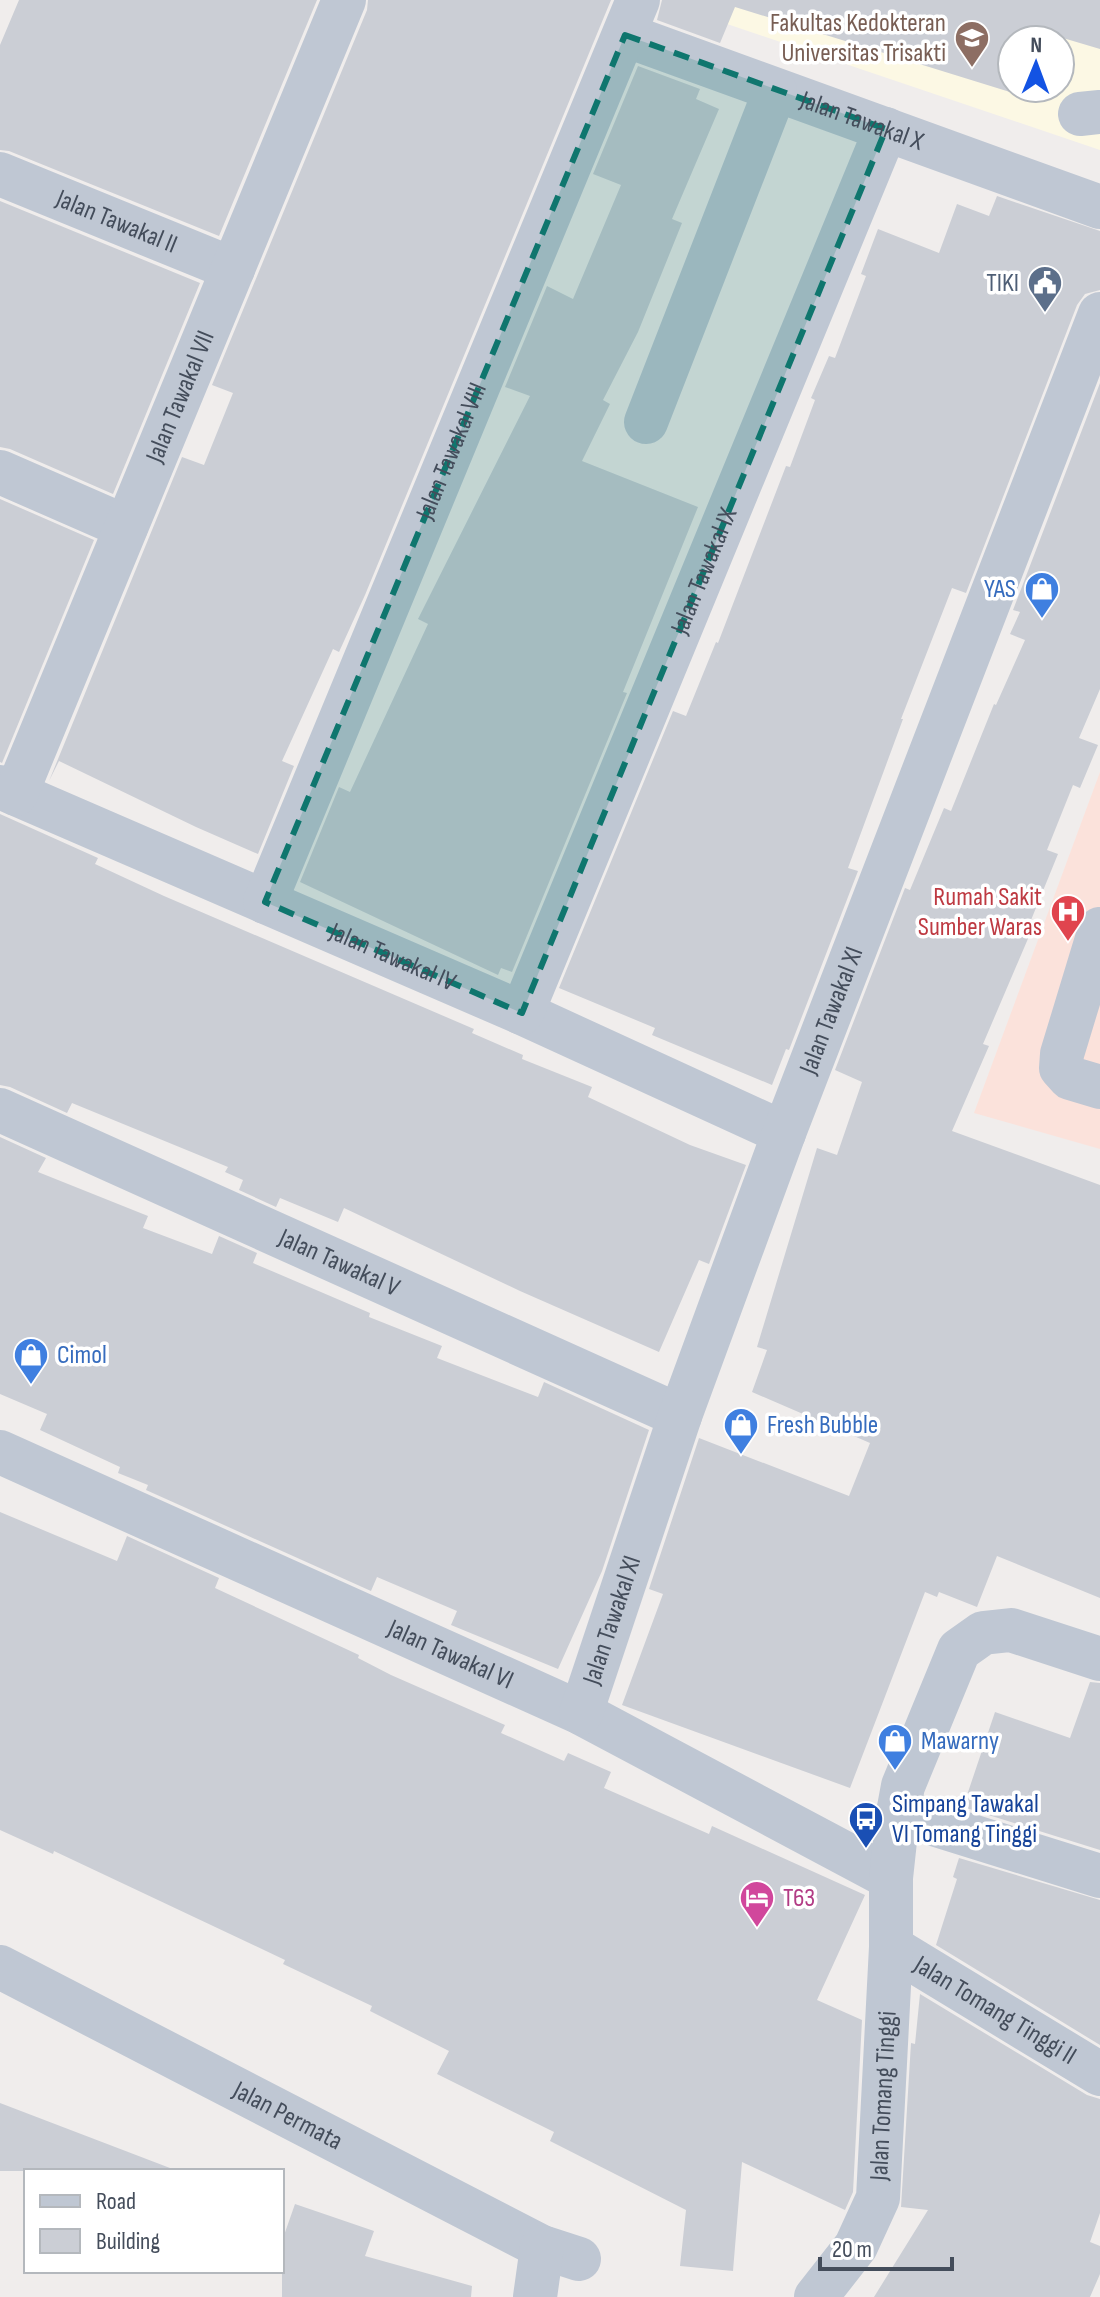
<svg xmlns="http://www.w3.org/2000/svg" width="1100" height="2297" viewBox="0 0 1100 2297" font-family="'Sofia Sans Condensed',sans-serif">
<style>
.commercial{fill:#fcf8e4;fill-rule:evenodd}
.medical{fill:#fbe2db}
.building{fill:#cbced5}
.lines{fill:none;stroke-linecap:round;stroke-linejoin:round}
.minor{stroke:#bfc7d3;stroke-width:44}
.marked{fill:#0f766e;fill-opacity:0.2;stroke:#0f766e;stroke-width:6;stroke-dasharray:16 10;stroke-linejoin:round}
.labels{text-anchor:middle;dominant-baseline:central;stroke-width:7;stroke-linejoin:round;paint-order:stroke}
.education-label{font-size:26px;fill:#785e54;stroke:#fff;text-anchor:end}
.street-label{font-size:26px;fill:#444d5b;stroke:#fff}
.service-label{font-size:26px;fill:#4e5e75;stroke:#fff;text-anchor:end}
.shop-label{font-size:26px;fill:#366cbe;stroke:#fff;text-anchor:start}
.health-label{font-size:26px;fill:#be3a42;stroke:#fff;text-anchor:end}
.transit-label{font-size:26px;fill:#164399;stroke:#fff;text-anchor:start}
.hotel-label{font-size:26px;fill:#b23c85;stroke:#fff;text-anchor:start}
</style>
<rect width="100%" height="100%" fill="#f0edec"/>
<path class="commercial" d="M671 0H1100V150L671 5ZM1012 40H1060V88H1012Z"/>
<polygon class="medical" points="1100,772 1100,1149 974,1113"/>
<g class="building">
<polygon points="19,0 317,0 219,236 9,151 0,150 0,45"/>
<polygon points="368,0 611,0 365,595 339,652 333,649 282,761 294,766 258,854 196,827 59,761 49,781 182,457 204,465 233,393 212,385 367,10"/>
<polygon points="662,0 1100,0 1100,49 1063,38 1060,46 1060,40 1012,40 1012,88 1047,88 1042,102 735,7 720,43 657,20"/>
<polygon points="638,66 700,89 696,99 719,109 672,219 682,223 638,332 603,400 610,404 582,461 698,507 623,692 627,693 512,972 501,968 498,975 300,882 339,787 350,792 428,624 418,619 530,396 505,387 547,286 573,299 621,185 593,174"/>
<polygon points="997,196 1100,231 1100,290 1085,294 1077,305 966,593 952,588 901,719 903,719 848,868 858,871 789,1050 786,1049 772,1085 652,1035 655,1028 559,988 673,711 686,716 716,642 718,643 786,466 790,467 815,400 811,398 829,356 835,358 866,276 861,274 878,229 939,253 957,204 989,216"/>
<polygon points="0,201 200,283 113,494 10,449 0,447"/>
<polygon points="1100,383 1100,689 1079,738 1098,745 1080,788 1073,785 1047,850 1058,854 1029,925 1033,927 983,1044 989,1046 952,1131 1100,1185 1100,1598 997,1556 977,1607 939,1592 937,1597 925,1592 850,1788 622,1705 663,1594 649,1589 699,1438 849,1496 870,1443 752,1392 767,1350 757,1347 817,1148 837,1155 862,1082 835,1070 905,888 910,890 944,808 951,811 994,704 996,705 1025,640 1010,634 1020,612 1013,610"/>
<polygon points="0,499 94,540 2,763 0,762"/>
<polygon points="0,814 98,858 95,864 164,896 474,1029 472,1033 523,1055 522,1059 592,1087 588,1097 690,1145 746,1165 709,1264 699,1260 659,1352 520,1291 344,1208 338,1222 280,1198 276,1207 239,1190 243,1180 225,1172 228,1167 72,1103 67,1113 10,1087 0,1085"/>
<polygon points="0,1137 46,1158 38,1172 148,1216 143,1228 212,1254 219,1236 257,1253 253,1263 370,1313 369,1317 442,1346 437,1358 538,1397 544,1382 649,1430 602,1571 558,1669 451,1625 457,1611 377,1577 371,1591 146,1490 148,1485 118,1473 120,1467 40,1430 47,1414 0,1394"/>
<polygon points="0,1512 117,1561 127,1536 219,1578 215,1588 359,1655 358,1658 391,1675 505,1725 501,1733 564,1761 568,1753 611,1772 604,1788 709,1834 712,1826 865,1895 817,2000 862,2020 853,2192 845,2210 742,2162 733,2271 680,2266 686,2210 550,2141 554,2132 437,2074 449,2051 370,2011 372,2006 283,1964 285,1960 54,1851 53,1854 0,1830"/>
<polygon points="1090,1682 1100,1683 1100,1850 963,1807 995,1712 1070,1738"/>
<polygon points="959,1858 1100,1900 1100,2045 936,1945 957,1879 953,1877"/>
<polygon points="920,1994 1087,2095 1100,2099 1100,2213 1090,2242 1100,2246 1100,2274 1090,2297 874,2297 928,2210 901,2207 911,2043 915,2044"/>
<polygon points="0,2103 170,2168 170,2171 0,2171"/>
<polygon points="295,2204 374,2231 365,2256 472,2286 471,2297 282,2297 282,2241"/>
</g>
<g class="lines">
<g class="minor">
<path id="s1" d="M625 35 1100 207"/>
<polyline points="1080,114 1100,112"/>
<path id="s2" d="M0 174 233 269"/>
<polyline points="646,422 775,91"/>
<polyline points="0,472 126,527"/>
<path id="s3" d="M0 787 522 1013 784 1133"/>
<path id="s4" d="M16 794 344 0"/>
<path id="s5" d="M265 902 638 0"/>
<polyline points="1100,929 1062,1054 1061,1068 1070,1078 1100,1087"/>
<path id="s6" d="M522 1013 886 129"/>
<path id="s7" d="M0 1110 680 1416"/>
<path id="s8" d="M0 1452 581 1713 891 1878"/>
<path id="s9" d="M581 1713 680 1416 784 1133 1100 314"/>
<polyline points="898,1813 1100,1876"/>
<path id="s10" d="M891 1947 1100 2074"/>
<path id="s11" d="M0 1967 542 2247 579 2259"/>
<polyline points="535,2297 542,2247"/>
<path id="s12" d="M816 2297 856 2246 878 2198 891 1947V1878L898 1813 903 1786 959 1650 983 1633 1011 1630 1100 1659"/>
</g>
</g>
<path class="marked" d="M625 35 886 129 522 1013 265 902Z"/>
<defs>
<symbol id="university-pin" viewBox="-11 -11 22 30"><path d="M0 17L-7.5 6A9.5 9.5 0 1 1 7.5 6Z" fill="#8d6e63" stroke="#fff"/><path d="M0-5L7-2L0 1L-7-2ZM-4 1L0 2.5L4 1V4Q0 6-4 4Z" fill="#fff"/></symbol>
<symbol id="civic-pin" viewBox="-11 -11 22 30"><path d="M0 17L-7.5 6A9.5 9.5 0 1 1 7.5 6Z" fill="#5c6f8a" stroke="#fff"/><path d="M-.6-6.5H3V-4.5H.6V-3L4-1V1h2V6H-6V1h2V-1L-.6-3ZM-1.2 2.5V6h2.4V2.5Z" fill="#fff"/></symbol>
<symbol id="shop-pin" viewBox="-11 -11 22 30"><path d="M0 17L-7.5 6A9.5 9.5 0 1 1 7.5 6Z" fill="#3f7fe0" stroke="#fff"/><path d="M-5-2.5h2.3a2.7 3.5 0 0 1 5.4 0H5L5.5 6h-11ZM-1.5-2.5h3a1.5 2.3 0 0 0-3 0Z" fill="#fff"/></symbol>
<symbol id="hospital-pin" viewBox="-11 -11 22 30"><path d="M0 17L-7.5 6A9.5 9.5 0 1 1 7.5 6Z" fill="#e0444e" stroke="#fff"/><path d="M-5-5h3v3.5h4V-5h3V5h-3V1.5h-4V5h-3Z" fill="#fff"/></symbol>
<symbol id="bus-pin" viewBox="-11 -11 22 30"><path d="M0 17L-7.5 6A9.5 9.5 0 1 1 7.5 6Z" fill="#1a4fb4" stroke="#fff"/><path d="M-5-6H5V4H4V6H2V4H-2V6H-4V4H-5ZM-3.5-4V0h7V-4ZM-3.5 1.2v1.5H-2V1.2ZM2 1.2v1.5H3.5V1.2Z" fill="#fff"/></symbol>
<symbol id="hotel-pin" viewBox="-11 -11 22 30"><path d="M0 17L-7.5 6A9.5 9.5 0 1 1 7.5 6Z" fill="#d1479c" stroke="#fff"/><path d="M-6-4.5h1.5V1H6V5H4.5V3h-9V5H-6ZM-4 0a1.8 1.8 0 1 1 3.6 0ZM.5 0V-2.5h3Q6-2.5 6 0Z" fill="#fff"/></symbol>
</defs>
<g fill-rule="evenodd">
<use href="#university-pin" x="952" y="18" width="40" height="54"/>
<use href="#civic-pin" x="1025" y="263" width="40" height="54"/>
<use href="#shop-pin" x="1022" y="569" width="40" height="54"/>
<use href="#hospital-pin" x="1048" y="892" width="40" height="54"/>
<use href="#shop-pin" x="11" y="1335" width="40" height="54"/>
<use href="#shop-pin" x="721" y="1405" width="40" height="54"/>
<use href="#shop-pin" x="875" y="1721" width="40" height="54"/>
<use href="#bus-pin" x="846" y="1799" width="40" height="54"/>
<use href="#hotel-pin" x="737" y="1878" width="40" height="54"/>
</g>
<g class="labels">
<g class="education-label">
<text x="946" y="23">Fakultas Kedokteran<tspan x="946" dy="30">Universitas Trisakti</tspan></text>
</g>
<g class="street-label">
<text stroke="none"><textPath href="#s1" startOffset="252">Jalan Tawakal X</textPath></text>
<text stroke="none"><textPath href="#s2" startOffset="126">Jalan Tawakal II</textPath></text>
<text stroke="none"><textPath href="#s4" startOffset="430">Jalan Tawakal VII</textPath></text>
<text stroke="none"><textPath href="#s5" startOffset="488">Jalan Tawakal VIII</textPath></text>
<text stroke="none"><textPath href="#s6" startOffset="478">Jalan Tawakal IX</textPath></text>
<text stroke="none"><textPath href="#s3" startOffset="428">Jalan Tawakal IV</textPath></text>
<text stroke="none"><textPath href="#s9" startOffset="746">Jalan Tawakal XI</textPath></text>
<text stroke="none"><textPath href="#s7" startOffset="372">Jalan Tawakal V</textPath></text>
<text stroke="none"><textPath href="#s9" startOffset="98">Jalan Tawakal XI</textPath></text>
<text stroke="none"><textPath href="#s8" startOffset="494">Jalan Tawakal VI</textPath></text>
<text stroke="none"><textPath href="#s10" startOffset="122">Jalan Tomang Tinggi II</textPath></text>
<text stroke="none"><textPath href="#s12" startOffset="220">Jalan Tomang Tinggi</textPath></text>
<text stroke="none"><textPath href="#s11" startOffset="324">Jalan Permata</textPath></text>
</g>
<g class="service-label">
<text x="1019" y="283">TIKI</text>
</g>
<g class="shop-label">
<text x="1016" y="589" text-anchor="end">YAS</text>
<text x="57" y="1355">Cimol</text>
<text x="767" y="1425">Fresh Bubble</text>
<text x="921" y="1741">Mawarny</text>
</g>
<g class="health-label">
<text x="1042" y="897">Rumah Sakit<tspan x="1042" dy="30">Sumber Waras</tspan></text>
</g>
<g class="transit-label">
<text x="892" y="1804">Simpang Tawakal<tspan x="892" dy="30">VI Tomang Tinggi</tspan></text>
</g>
<g class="hotel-label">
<text x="783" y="1898">T63</text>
</g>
</g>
<rect x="24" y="2169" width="260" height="104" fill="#ffffff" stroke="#b4b8bd" stroke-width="2"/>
<rect x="40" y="2195" width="40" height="12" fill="#bfc7d3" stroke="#b4b8bd" stroke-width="2"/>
<text x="96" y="2209" font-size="24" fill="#444d5b">Road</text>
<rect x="40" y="2229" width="40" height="24" fill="#cbced5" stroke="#b4b8bd" stroke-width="2"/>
<text x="96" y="2249" font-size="24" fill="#444d5b">Building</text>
<g transform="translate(1036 64) rotate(1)"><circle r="38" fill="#ffffff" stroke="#b4b8bd" stroke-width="2"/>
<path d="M0-6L14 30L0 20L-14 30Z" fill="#1353e3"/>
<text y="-12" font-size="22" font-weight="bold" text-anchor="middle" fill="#444d5b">N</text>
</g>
<path d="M820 2257v12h132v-12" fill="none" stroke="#444d5b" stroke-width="4"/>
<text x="832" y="2257" font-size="24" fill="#444d5b" stroke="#ffffff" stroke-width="6" paint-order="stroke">20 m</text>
</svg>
